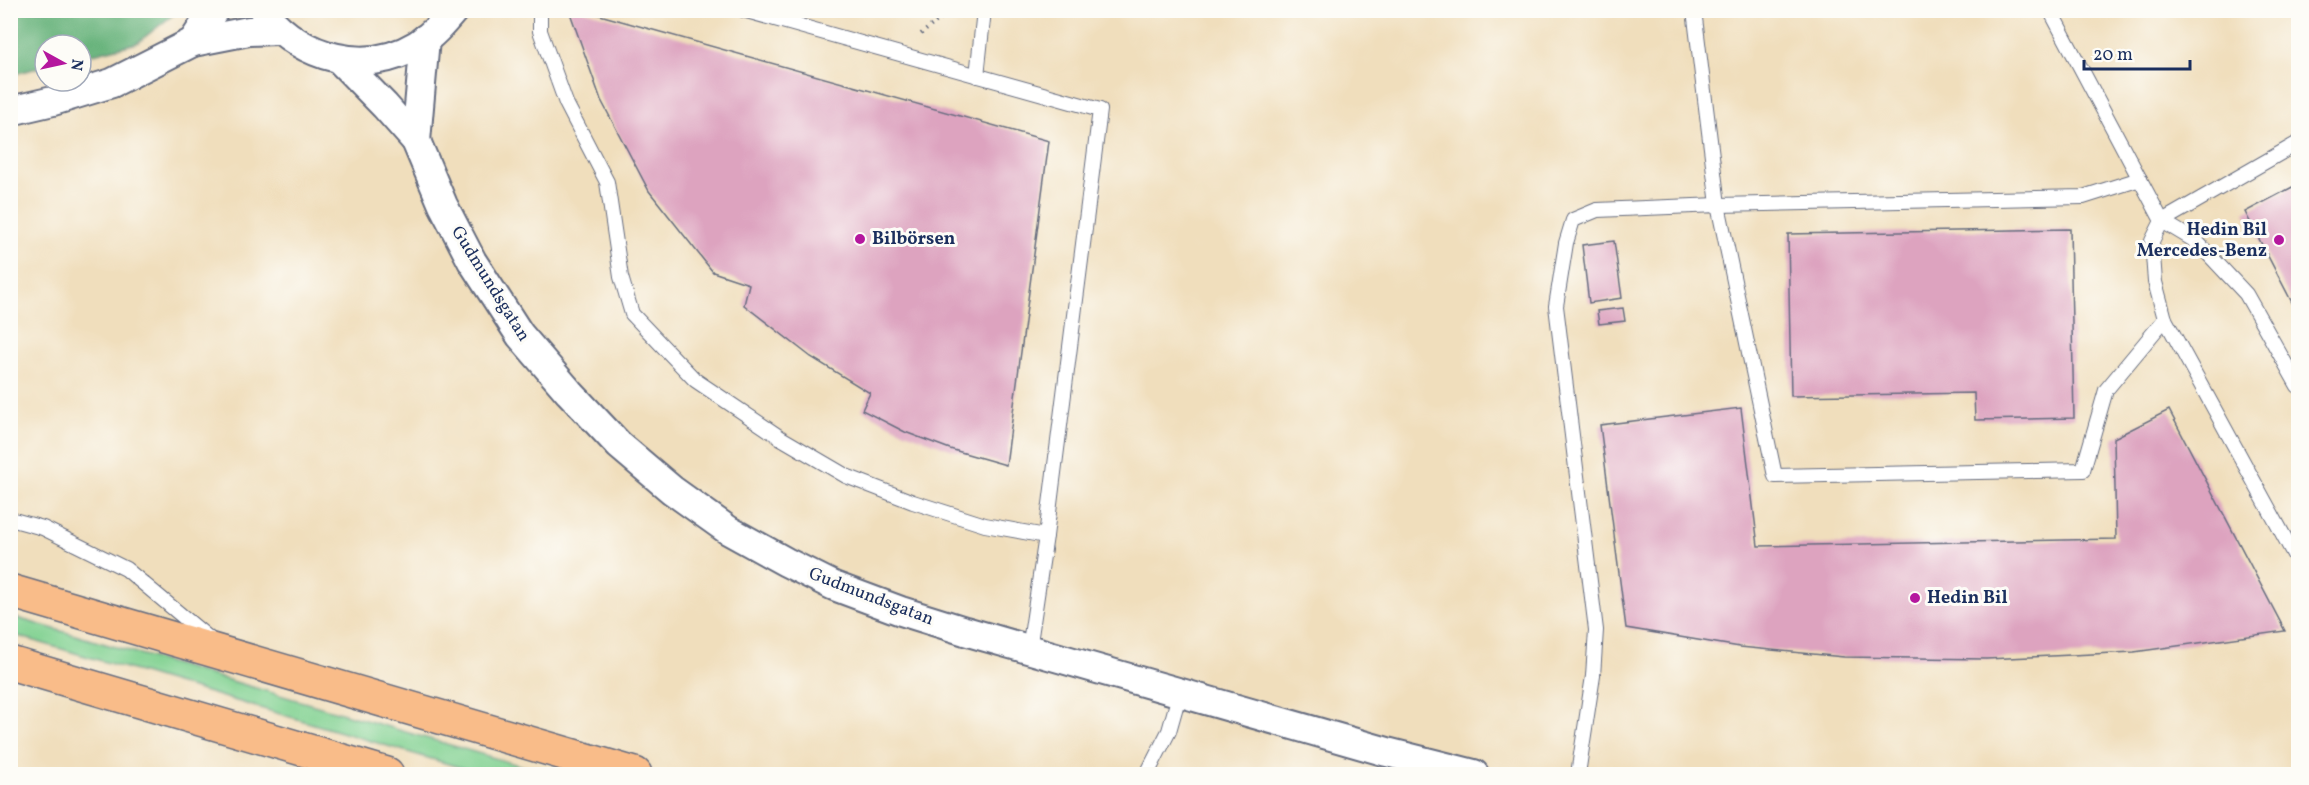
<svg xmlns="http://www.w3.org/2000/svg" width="2309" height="785" viewBox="0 0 2309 785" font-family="Vollkorn,serif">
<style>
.green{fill:#81d191;stroke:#4e8078;stroke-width:1.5}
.forest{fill:#68b37b;stroke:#42716c;stroke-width:1.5}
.building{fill:#dda3bf}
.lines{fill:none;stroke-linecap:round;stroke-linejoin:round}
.lane-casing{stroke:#666c7f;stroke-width:16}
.street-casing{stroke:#666c7f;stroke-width:32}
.highway-casing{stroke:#666c7f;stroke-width:36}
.path{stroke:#666c7f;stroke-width:4;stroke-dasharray:1.5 4.5;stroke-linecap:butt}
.lane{stroke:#fff;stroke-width:14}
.street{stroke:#fff;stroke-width:28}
.highway{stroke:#f9bc89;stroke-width:33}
.poi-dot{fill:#b5179e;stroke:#fdfcf7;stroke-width:2}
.labels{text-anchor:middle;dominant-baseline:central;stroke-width:6;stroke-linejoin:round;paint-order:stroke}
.poi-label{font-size:18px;font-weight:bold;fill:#1b2f5e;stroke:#fdfcf7;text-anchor:start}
.street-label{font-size:18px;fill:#1b2f5e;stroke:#fdfcf7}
</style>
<rect width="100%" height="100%" fill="#fdfcf7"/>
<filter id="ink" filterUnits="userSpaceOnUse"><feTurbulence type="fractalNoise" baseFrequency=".0167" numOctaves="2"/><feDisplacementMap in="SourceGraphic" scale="12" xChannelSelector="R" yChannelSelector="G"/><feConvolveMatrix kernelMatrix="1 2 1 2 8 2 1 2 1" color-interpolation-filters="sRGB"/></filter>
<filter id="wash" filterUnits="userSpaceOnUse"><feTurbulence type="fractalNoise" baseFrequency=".008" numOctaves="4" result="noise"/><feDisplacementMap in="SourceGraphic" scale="24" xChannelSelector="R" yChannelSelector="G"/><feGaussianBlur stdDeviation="1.35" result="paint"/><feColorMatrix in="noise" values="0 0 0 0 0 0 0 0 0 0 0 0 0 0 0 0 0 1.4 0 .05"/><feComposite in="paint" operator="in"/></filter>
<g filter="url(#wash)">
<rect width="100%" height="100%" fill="#f0debc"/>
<polygon class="green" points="10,616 549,774 482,774 11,634"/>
<polygon class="forest" points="11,10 178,10 178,11 137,43 81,57 81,45 45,45 45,66 11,75"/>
<g id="blocks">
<g class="building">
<polygon points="569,10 582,10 1049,141 1006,465 950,449 905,432 862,410 870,393 811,357 744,305 749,284 713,272 649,191 601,100"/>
<polygon points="2298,184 2298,314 2245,212"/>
<polygon points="2070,229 2074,418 1975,420 1974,393 1791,396 1788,234"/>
<polygon points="1614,241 1622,298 1589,303 1582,245"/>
<polygon points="1623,308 1625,321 1599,324 1597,311"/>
<polygon points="1741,408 1758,546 2116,539 2114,438 2169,410 2285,631 2134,652 1986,659 1844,657 1740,647 1626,628 1600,425"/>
</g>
</g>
</g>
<g filter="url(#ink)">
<use href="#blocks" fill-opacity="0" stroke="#666c7f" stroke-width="1.5"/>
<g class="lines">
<defs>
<g id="lane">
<polyline points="540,10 540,31 566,103 607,182 621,277 632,314 695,380 781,438 846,476 913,502 985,525 1046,536 1100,110 743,10"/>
<polyline points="1694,10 1718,205 2083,197 2140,179"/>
<polyline points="2050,10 2162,221 2197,242 2246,294 2298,386"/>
<polyline points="977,76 984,10"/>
<polyline points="2298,143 2162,221 2152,241 2155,282 2165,319 2298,562"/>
<polyline points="10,519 43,528 126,569 211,640"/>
<polyline points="1029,649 1046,536"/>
<polyline points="1147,774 1169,731 1180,692"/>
<polyline points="1578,774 1593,676 1596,630 1556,306 1566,243 1573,220 1597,210 1718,205 1775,476 2083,470 2106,390 2165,319"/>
</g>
<g id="street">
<path d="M265 14C302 58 366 76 417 45 432 36 443 23 454 10"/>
<polyline points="193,42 214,10"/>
<polyline points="340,60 385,106 416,141 443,205 472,261 520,335 569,392 619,445 672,490 728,530 786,562 834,586 901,611 965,631 1387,752 1474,774"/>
<polyline points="10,111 53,101 112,83 193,42 249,31 278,30"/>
<polyline points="416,141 425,39"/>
</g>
<g id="highway">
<polyline points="10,591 635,774"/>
<polyline points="10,663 387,774"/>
</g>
</defs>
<use href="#lane" class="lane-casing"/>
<use href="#street" class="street-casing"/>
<use href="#highway" class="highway-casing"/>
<polyline class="path" points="921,34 951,10"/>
<use href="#lane" class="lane"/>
<use href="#street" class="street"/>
<use href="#highway" class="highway"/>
</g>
</g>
<g class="poi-dot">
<circle cx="860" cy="239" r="6"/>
<circle cx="2279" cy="240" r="6"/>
<circle cx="1915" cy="598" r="6"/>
</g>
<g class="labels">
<g class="poi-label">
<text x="2267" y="230" text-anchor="end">Hedin Bil<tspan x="2267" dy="21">Mercedes-Benz</tspan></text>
<text x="872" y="239">Bilbörsen</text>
<text x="1927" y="598">Hedin Bil</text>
</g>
<g class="street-label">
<text transform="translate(490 284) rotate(58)">Gudmundsgatan</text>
<text transform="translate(871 597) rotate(21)">Gudmundsgatan</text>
</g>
</g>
<rect width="2309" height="785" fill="none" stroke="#fdfcf7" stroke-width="36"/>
<g transform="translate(63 63) rotate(98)"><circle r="28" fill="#fdfcf7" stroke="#a3aaba" stroke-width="1.5"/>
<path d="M0-4.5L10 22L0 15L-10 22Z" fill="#b5179e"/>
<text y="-9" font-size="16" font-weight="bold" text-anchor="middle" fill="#1b2f5e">N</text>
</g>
<path d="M2084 60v9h106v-9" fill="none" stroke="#1b2f5e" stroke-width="3"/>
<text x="2093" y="60" font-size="18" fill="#1b2f5e" stroke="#fdfcf7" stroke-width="4.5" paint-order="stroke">20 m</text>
</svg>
